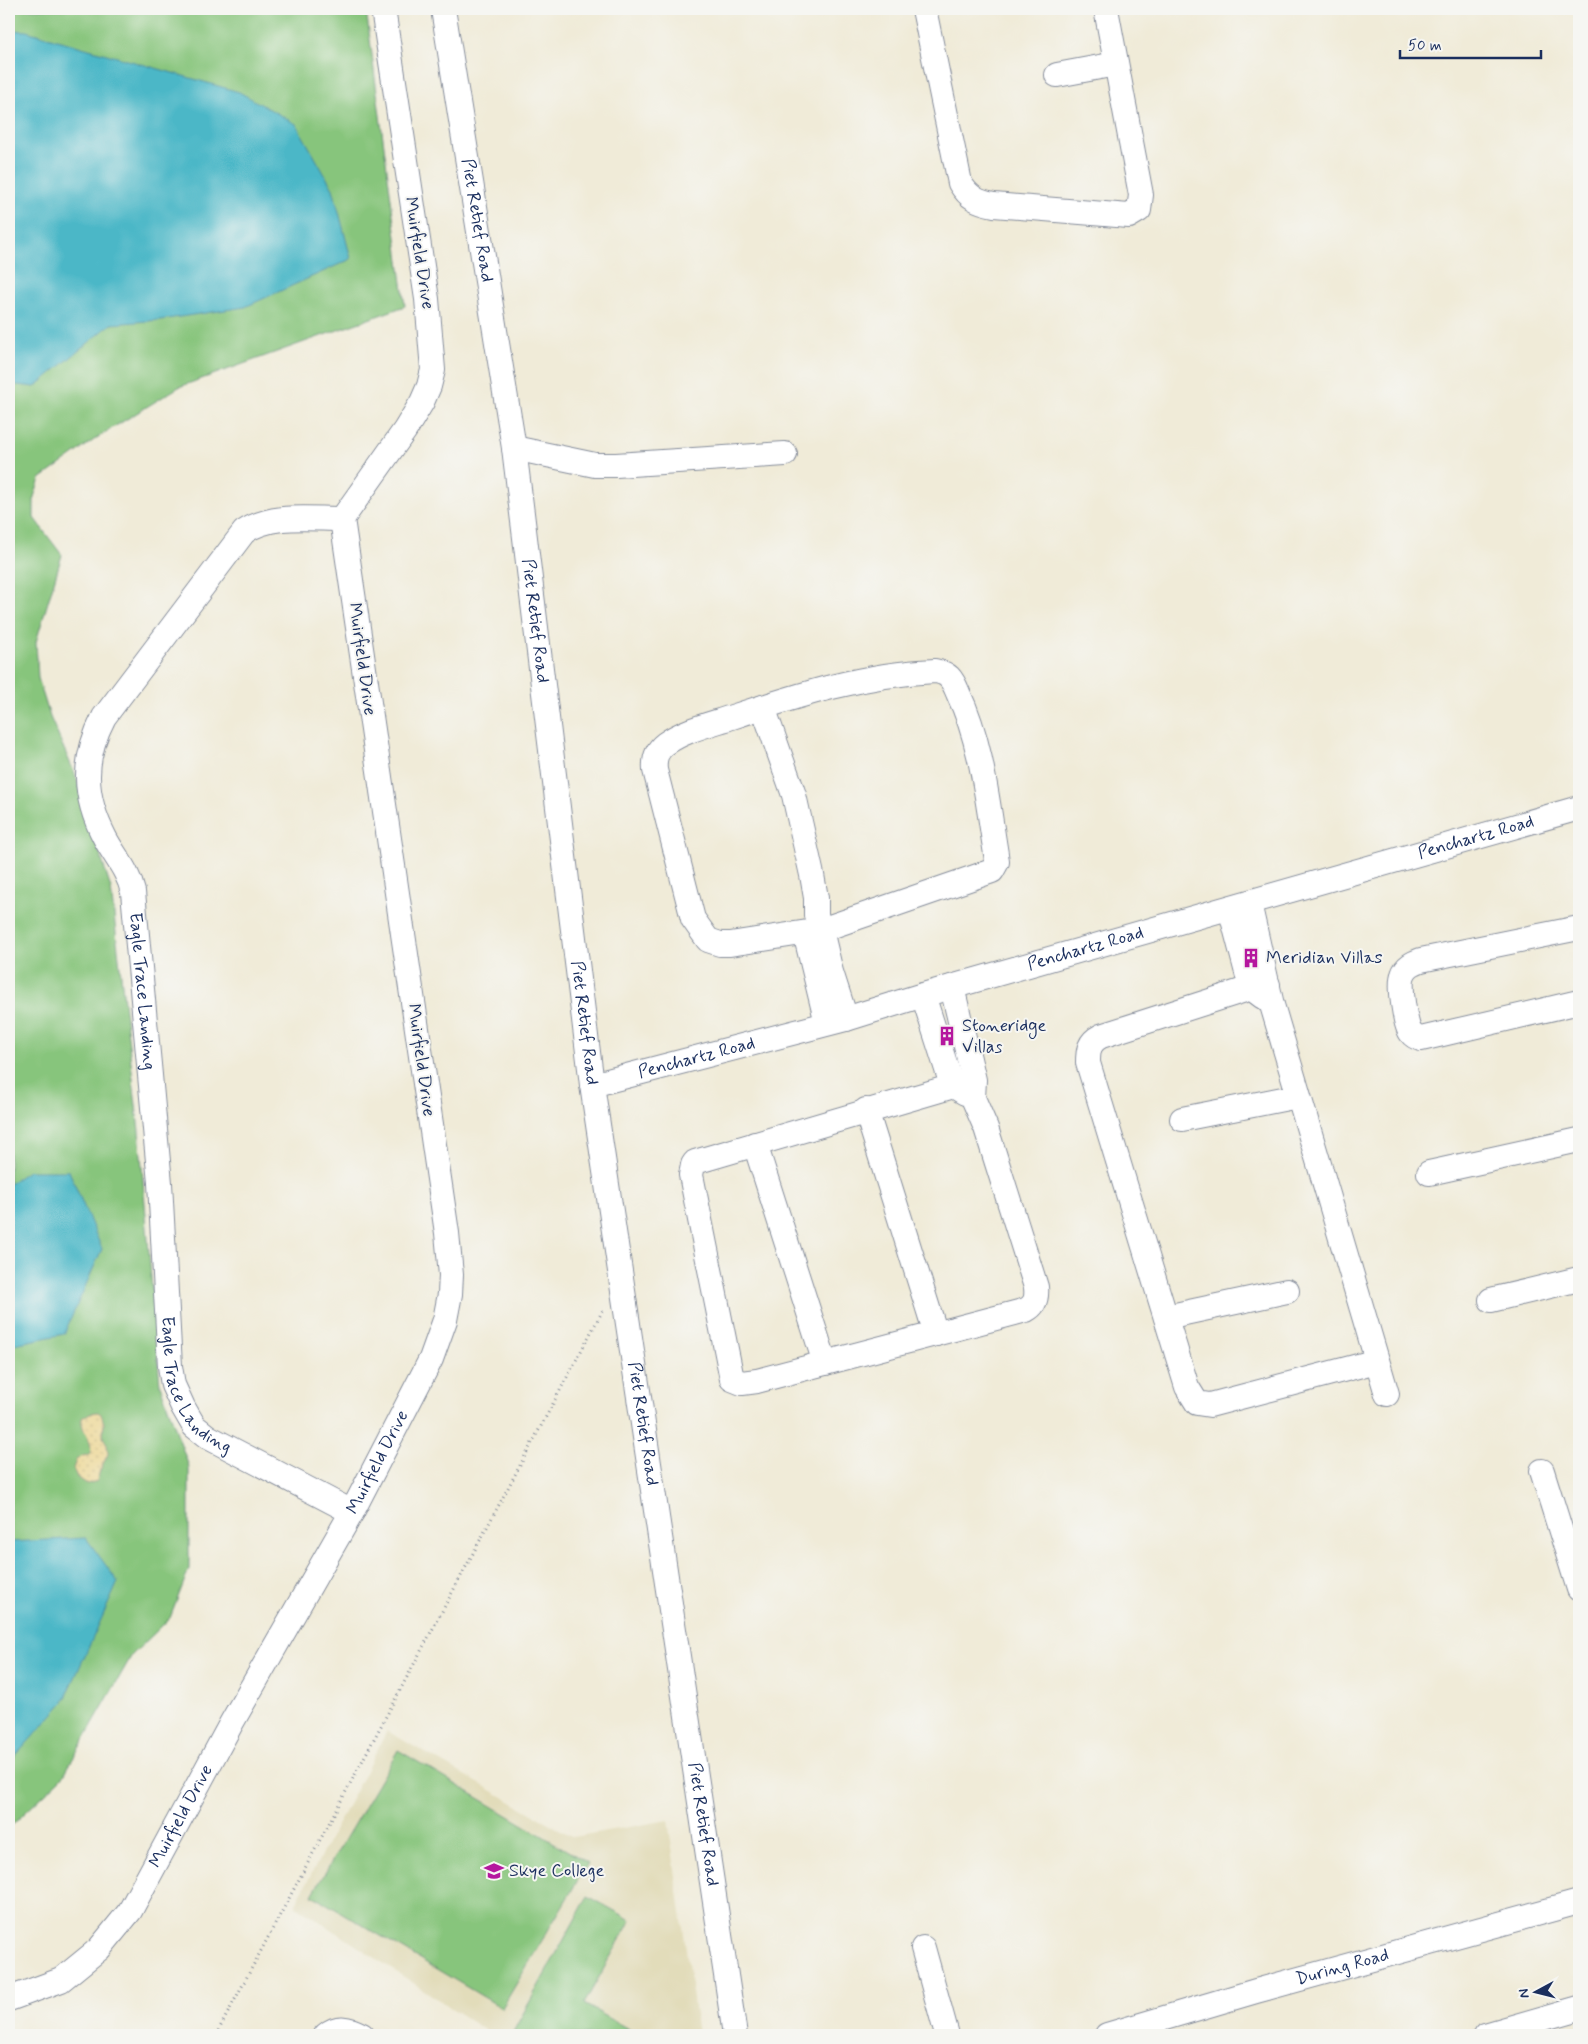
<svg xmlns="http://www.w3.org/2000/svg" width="1588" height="2044" viewBox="0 0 1588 2044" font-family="Mynerve,sans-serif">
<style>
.built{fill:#e2dcba}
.green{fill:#87c57c;stroke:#517a6d}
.sand{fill:url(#sand-dots);stroke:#84847e}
.water{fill:#4bb7c7;stroke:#337392}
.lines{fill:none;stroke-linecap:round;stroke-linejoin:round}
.minor-casing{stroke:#868d9b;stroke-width:26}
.path{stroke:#868d9b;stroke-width:3;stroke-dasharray:1 4;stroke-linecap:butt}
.minor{stroke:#fff;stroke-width:24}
.labels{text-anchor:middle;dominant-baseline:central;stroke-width:4;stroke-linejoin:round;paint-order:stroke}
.street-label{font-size:18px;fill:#1b2f5e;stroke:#f6f6f2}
.poi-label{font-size:18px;fill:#1b2f5e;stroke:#f6f6f2;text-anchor:start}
</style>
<defs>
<pattern id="sand-dots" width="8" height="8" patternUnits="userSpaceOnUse" patternTransform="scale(1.25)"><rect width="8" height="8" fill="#eeda9e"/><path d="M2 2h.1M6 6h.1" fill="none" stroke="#ccbb8a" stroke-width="1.8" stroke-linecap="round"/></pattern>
</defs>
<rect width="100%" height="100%" fill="#f6f6f2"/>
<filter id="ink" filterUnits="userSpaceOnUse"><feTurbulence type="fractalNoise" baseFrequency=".02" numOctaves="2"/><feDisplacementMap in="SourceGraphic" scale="10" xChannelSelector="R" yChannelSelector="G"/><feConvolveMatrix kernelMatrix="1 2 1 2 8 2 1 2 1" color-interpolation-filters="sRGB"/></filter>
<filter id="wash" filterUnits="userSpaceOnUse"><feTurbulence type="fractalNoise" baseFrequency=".0096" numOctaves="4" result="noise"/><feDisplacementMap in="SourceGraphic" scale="20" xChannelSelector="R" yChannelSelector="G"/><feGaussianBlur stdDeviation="1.12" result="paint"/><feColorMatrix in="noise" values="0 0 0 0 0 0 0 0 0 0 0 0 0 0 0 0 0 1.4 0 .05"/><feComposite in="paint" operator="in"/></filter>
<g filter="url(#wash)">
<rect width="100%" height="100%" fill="#f0ebd8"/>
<polygon class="built" points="387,1731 573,1837 668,1820 698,2035 492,2035 295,1905"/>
<g class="green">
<polygon points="9,9 366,9 405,306 179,387 101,435 40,479 34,497 34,518 62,555 36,642 38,678 50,717 75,774 111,889 139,1131 160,1385 189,1467 189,1569 170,1618 132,1655 62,1778 9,1828"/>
<polygon points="398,1750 588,1863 502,2008 312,1895"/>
<polygon points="588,1896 631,1920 584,2004 632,2031 630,2035 518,2035 513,2032"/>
</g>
<path class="sand" d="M98 1412 101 1414 104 1423 103 1437 107 1444 108 1454 100 1470 97 1481 87 1484 77 1477 73 1469 76 1460 82 1456 89 1455C96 1441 80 1433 82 1418L90 1413Z"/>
<g class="water">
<polygon points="9,30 26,31 239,92 296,124 333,189 351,259 245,307 160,320 111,324 35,387 9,384"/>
<polygon points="28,1171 69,1171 102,1249 64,1334 9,1345 9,1184"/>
<polygon points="86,1538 118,1582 64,1702 9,1763 9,1542"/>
</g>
</g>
<g filter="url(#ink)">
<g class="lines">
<defs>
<g id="minor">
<path id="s1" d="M443 9 514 448 592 1085 735 2035"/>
<path d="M924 9 960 183C969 198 978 202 994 205L1129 216 1139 210 1141 195 1106 9"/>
<polyline points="1057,75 1116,64"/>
<polyline points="514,448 595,465 616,465 785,454"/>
<path id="s2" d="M342 519C309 519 272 513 244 532L104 717C82 759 83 796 105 838 115 857 128 870 133 892L160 1183 170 1366 173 1385 183 1407 194 1426 208 1437 352 1512"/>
<path d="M935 671C941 672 945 673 949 677 953 681 956 688 958 693 982 743 987 800 996 854L997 862 992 871 821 930 730 944H720L708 940 693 919 655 770C654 759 656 751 665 744 684 730 711 724 732 717 799 695 864 674 935 671Z"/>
<polyline points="763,707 794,795 812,875 816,898 816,915 821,930 831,972 846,1019"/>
<polyline points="1249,903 1272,1005 1387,1394"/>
<polyline points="1230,908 1251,988 1263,997"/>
<path d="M1579 928 1421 960C1413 963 1406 966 1403 975 1399 984 1405 1026 1411 1033 1414 1037 1417 1038 1421 1039L1579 1002"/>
<polyline points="805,933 827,1023"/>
<path d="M1268 985 1251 988 1101 1036C1089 1042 1088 1050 1088 1063L1187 1387 1197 1403 1210 1405 1377 1361"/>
<path d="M952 987 974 1080 973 1098 986 1128 1036 1287C1037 1297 1036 1305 1026 1310L757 1381 742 1383 732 1379 691 1175 693 1165 695 1162 974 1080"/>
<polyline points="923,995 952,1085 965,1093"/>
<path id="s3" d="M592 1085 846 1019 923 995 1579 808"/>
<polyline points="866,1110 936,1334"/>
<polyline points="1182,1119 1298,1096"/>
<polyline points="755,1144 825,1363"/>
<polyline points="1429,1173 1579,1140"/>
<polyline points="1491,1300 1579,1279"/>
<polyline points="1166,1317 1287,1291"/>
<polyline points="1542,1471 1579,1589"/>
<polyline points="923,1948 947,2035"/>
<path id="s4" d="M9 1999 61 1980 99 1949 130 1911 232 1722 352 1512 431 1359 445 1320 450 1294 451 1275 447 1233 342 519 405 430 422 402 429 386 433 370 427 299 383 9"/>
<path d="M326 2035C338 2025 349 2028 362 2035"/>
<path id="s5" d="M1107 2035 1256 1991 1579 1902"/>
<polyline points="1485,2035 1579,2008"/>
</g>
</defs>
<use href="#minor" class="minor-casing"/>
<polyline class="path" points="216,2035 604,1308"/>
<use href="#minor" class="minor"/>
</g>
</g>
<defs>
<symbol id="building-bare" viewBox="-9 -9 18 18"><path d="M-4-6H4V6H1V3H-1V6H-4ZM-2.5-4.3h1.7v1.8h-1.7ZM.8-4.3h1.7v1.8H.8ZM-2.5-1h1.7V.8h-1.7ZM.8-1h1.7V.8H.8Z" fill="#b5179e" stroke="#f6f6f2" stroke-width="2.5" paint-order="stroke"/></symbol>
<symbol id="school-bare" viewBox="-9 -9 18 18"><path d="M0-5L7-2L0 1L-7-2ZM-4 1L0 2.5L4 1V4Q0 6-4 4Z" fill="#b5179e" stroke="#f6f6f2" stroke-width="2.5" paint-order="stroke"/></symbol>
</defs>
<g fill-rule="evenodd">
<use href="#building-bare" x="1237" y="944" width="28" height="28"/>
<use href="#building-bare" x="933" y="1022" width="28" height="28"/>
<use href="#school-bare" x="480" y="1857" width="28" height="28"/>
</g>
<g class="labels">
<g class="street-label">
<text stroke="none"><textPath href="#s1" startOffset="214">Piet Retief Road</textPath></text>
<text transform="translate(419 253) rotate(81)">Muirfield Drive</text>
<text stroke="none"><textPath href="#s1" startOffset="619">Piet Retief Road</textPath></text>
<text transform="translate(362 659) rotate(82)">Muirfield Drive</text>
<text stroke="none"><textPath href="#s3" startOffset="918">Penchartz Road</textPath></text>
<text stroke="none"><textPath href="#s3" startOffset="512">Penchartz Road</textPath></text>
<text stroke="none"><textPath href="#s2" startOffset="620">Eagle Trace Landing</textPath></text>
<text stroke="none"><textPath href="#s1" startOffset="1024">Piet Retief Road</textPath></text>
<text stroke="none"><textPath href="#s3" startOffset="108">Penchartz Road</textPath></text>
<text transform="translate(421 1060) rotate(82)">Muirfield Drive</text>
<text stroke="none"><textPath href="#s2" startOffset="1025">Eagle Trace Landing</textPath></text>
<text stroke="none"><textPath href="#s1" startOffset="1429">Piet Retief Road</textPath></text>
<text stroke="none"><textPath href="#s4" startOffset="666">Muirfield Drive</textPath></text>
<text stroke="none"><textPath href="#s4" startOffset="261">Muirfield Drive</textPath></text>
<text stroke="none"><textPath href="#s1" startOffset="1834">Piet Retief Road</textPath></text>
<text stroke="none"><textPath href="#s5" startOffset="245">During Road</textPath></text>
</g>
<g class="poi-label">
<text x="1266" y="958">Meridian Villas</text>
<text x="962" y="1026">Stoneridge<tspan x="962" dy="21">Villas</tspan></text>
<text x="509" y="1871">Skye College</text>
</g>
</g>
<rect width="1588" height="2044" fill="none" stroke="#f6f6f2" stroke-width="30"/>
<g transform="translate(1536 1992) rotate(263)" stroke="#f6f6f2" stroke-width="4" paint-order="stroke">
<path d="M0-4L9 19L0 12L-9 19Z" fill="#1b2f5e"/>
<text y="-8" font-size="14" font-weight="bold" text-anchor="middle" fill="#1b2f5e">N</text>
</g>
<path d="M1400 50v8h141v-8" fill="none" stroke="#1b2f5e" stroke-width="2.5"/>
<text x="1408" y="50" font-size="15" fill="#1b2f5e" stroke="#f6f6f2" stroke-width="4" paint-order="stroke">50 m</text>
</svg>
